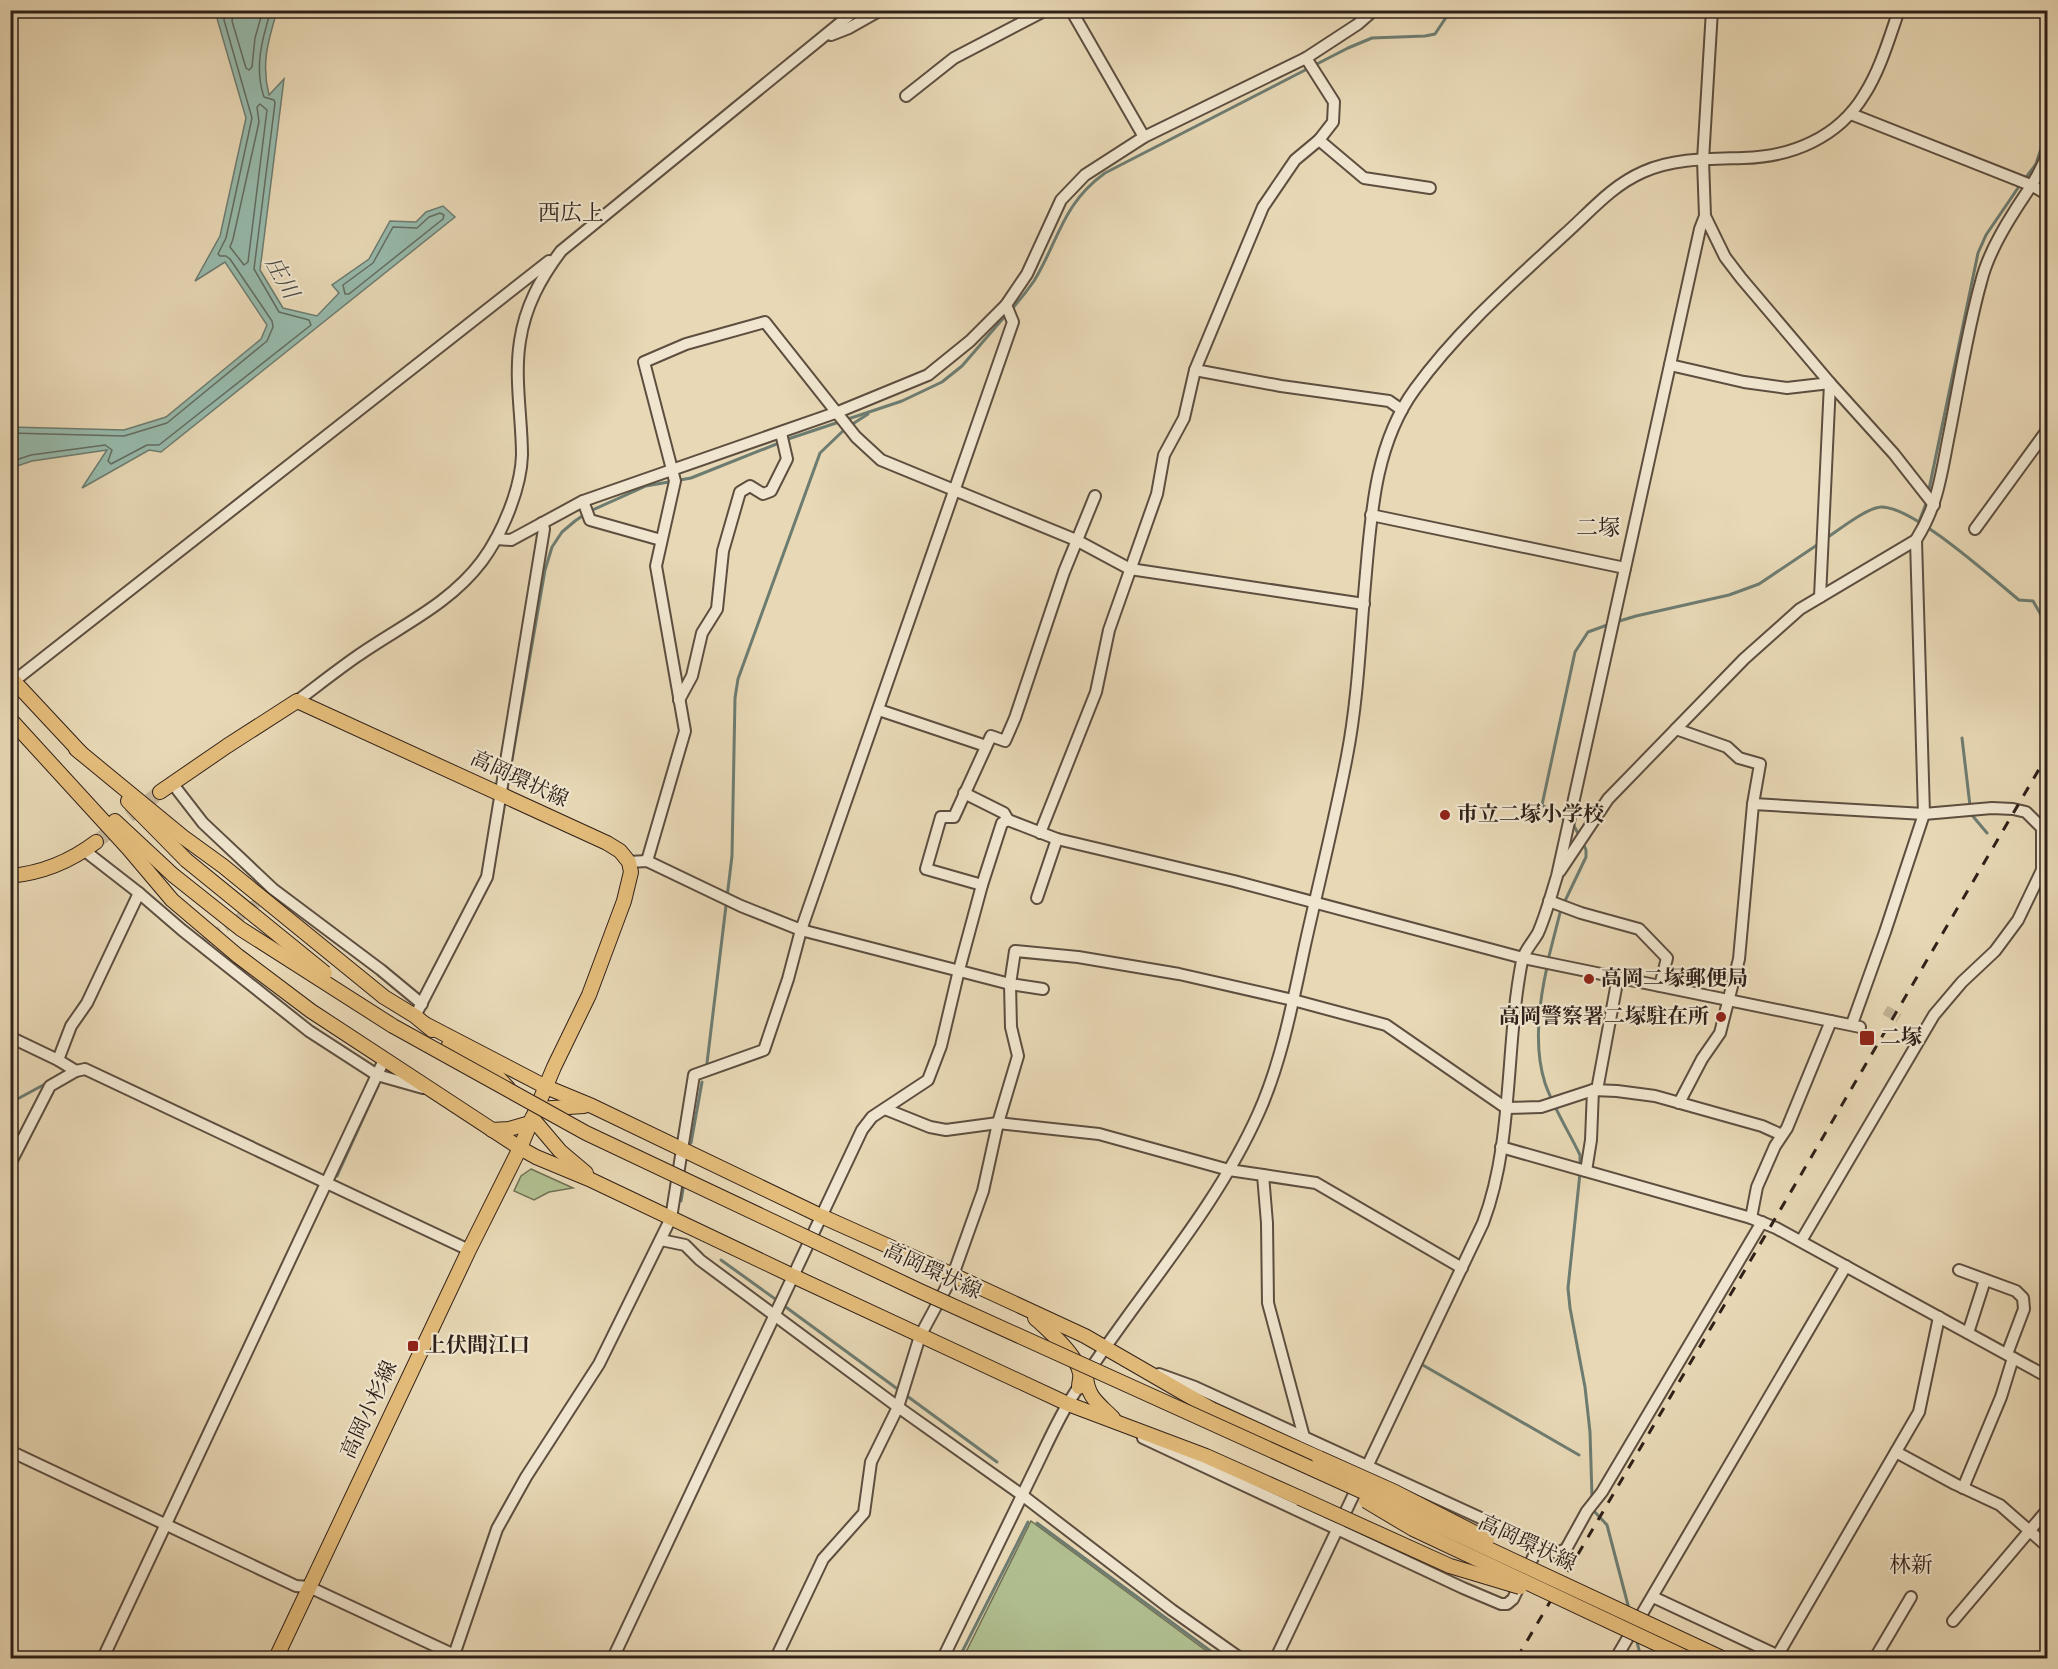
<svg xmlns="http://www.w3.org/2000/svg" width="2058" height="1669" viewBox="0 0 2058 1669" font-family="'Old Standard TT','Noto Serif JP',serif">
<style>
.green{fill:#b1c091;stroke:#707055;stroke-width:1.5}
.water{fill:#97baac;stroke:#6d7c71;stroke-width:1.5}
.lines{fill:none;stroke-linecap:round;stroke-linejoin:round}
.shore{stroke:#636d62;stroke-width:1.5}
.stream{stroke:#6d7c71;stroke-width:3}
.minor-tunnel{stroke:#c3b396;stroke-width:10;stroke-dasharray:10 5;stroke-linecap:butt}
.major-tunnel{stroke:#c3b396;stroke-width:14;stroke-dasharray:14 7;stroke-linecap:butt}
.minor-casing{stroke:#5d4e40;stroke-width:14}
.major-casing{stroke:#2f2019;stroke-width:16}
.minor{stroke:#f0e6cf;stroke-width:10}
.major{stroke:#e4bc7a;stroke-width:14}
.rail{stroke:#2f2019;stroke-width:3;stroke-dasharray:10 10;stroke-linecap:butt}
.major-bridge-casing{stroke:#2f2019;stroke-width:16;stroke-linecap:butt}
.major-bridge{stroke:#e4bc7a;stroke-width:14}
.poi-dot{fill:#8f2418;stroke:#f0e6cf;stroke-width:2}
.labels{text-anchor:middle;dominant-baseline:central;stroke-width:4.5;stroke-linejoin:round;paint-order:stroke}
.street-label{font-size:21px;fill:#2f2019;stroke:#f0e6cf}
.poi-label{font-size:21px;font-weight:bold;fill:#2f2019;stroke:#f0e6cf;text-anchor:start}
.neighbourhood-label{font-size:22px;fill:#2f2019;stroke:#f0e6cf}
.water-label{font-size:22px;font-style:italic;fill:#4e4e45;stroke:#f0e6cf}
</style>
<rect width="100%" height="100%" fill="#e8d8b5"/>
<filter id="stains"><feTurbulence type="fractalNoise" baseFrequency=".00333" numOctaves="4"/><feColorMatrix values="0 0 0 0 .2 0 0 0 0 .09 0 0 0 0 .02 0 0 0 .5 -.17"/></filter>
<radialGradient id="worn" r=".72"><stop offset=".6" stop-color="#630" stop-opacity="0"/><stop offset="1" stop-color="#630" stop-opacity=".3"/></radialGradient>
<g class="green">
<polygon points="531,1169 573,1188 549,1192 534,1200 514,1191 521,1176"/>
<polygon points="1031,1521 1216,1658 963,1658"/>
</g>
<path class="water" d="M226 10 277 11C268 41 261 64 269 95L284 79 260 270 283 308 317 316 339 293 332 285 369 259 390 221 416 222 426 212 443 206 455 217 161 452 149 450 82 488 107 450 32 461 11 468V427L124 430 166 417 261 339 267 325 225 262 195 281 220 236 246 118 216 15Z"/>
<g class="lines">
<g class="shore">
<polyline points="234,10 232,21 246,68 249,70 252,67 255,38 263,10"/>
<polygon points="260,104 267,110 248,262 244,265 230,247 233,239 259,122 257,107"/>
<polygon points="440,213 444,215 443,219 349,294 345,294 343,285 373,263 393,227 417,228 429,217"/>
<polyline points="10,433 124,436 167,423 267,341 273,327 272,321 230,259 226,256 220,256 218,254 226,238 252,118 224,20 227,10"/>
<path d="M10 462 31 455 105 445 112 450 108 461 111 464 147 445H159L311 325 309 320 279 312 254 269 275 103 274 100 264 97C254 68 262 39 271 10"/>
</g>
<g class="stream">
<polyline points="2024,180 2036,164 2048,127"/>
<path d="M1011 310C1019 301 1027 291 1034 281 1059 240 1062 204 1105 173L1348 48 1372 38 1425 36 1435 34 1451 10"/>
<polyline points="851,425 868,414"/>
<polyline points="785,440 902,401 942,382 962,366 1006,315"/>
<polyline points="1928,494 1978,253 1986,235 2020,185"/>
<polyline points="1919,522 1927,501"/>
<path d="M1825 539C1839 530 1866 508 1881 507 1913 506 1992 578 2019 600L2033 601 2048 627"/>
<polyline points="1616,622 1636,616 1729,595 1759,584 1820,543"/>
<polyline points="1962,738 1971,814 1987,833"/>
<polyline points="506,794 545,570 552,547 562,532 575,521 588,512 646,486 691,478 779,443"/>
<polyline points="1580,837 1574,826 1542,805 1575,652 1588,632 1610,624"/>
<polyline points="492,876 505,800"/>
<polyline points="1564,903 1586,857 1586,850 1583,843"/>
<polyline points="1548,960 1561,909"/>
<path d="M1547 967C1539 1003 1533 1046 1545 1083 1553 1107 1569 1132 1580 1155V1167"/>
<polyline points="707,1063 732,856 735,698 738,679 820,453 845,429"/>
<polyline points="10,1103 47,1083"/>
<polyline points="691,1143 702,1082"/>
<polyline points="1580,1173 1568,1288 1570,1308 1585,1387 1590,1432 1592,1497"/>
<polyline points="333,1174 337,1176 378,1086"/>
<polyline points="681,1201 684,1183"/>
<polyline points="721,1260 778,1301"/>
<polyline points="783,1305 997,1462"/>
<polyline points="1421,1364 1579,1455"/>
<polyline points="1593,1510 1607,1525 1629,1609"/>
<polyline points="1037,1523 1220,1658"/>
<polyline points="1636,1638 1641,1658"/>
<polyline points="959,1658 1028,1522"/>
</g>
<g class="minor-tunnel">
<polyline points="200,944 239,918 273,889"/>
<polyline points="1885,1010 1899,1018"/>
</g>
<polyline class="major-tunnel" points="96,842 160,792"/>
<defs>
<g id="minor">
<polyline points="1071,10 1144,137"/>
<polyline points="831,35 849,28 881,10"/>
<polyline points="906,96 954,58 1046,10"/>
<polyline points="1851,114 2033,186 2048,195"/>
<polyline points="1319,140 1364,178 1430,188"/>
<polyline points="1705,216 1725,257 1741,278 1830,383 1894,454 1934,505"/>
<polyline points="1670,365 1744,382 1787,388 1830,383 1820,597"/>
<polyline points="1195,370 1281,386 1389,401 1402,410"/>
<polyline points="583,501 590,520 661,540"/>
<polyline points="1371,515 1625,568"/>
<polyline points="1975,529 2048,429"/>
<polyline points="496,539 511,540 583,501 838,412 928,375 970,341 1006,305 1027,274 1061,200 1085,175 1144,137 1306,58 1358,24 1374,10"/>
<polyline points="14,681 549,261"/>
<polyline points="679,700 692,676 702,633 717,609 723,551 740,492 750,486 763,494 771,491 787,459 781,433"/>
<path d="M297 701C317 686 336 671 356 657 400 626 449 605 482 561 502 534 521 489 522 455 522 418 514 378 520 341 525 307 540 279 561 251L856 10"/>
<polyline points="879,710 986,746"/>
<polyline points="1676,729 1727,747 1739,758 1760,764 1753,804 1739,959 1720,1033 1702,1059 1679,1103"/>
<polyline points="172,783 203,823 273,889 381,970 422,1004"/>
<polyline points="964,793 1004,813 1008,820"/>
<polyline points="1753,804 1924,814 1992,808 2013,809 2026,812 2047,833"/>
<polyline points="1040,833 1096,692 1109,630 1157,494 1164,455 1184,418 1195,370 1263,207 1295,160 1319,140 1333,122 1334,102 1306,58"/>
<polyline points="85,851 139,893 182,930 309,1031 377,1075 423,1088"/>
<polyline points="647,861 685,731 656,566 675,481 644,362 686,344 765,322 856,437 881,460 1076,540 1130,569 1364,604"/>
<polyline points="629,862 647,861 741,906 801,930 1010,984 1043,989"/>
<path d="M1560 871 1608 799 1744 659 1800 609 1916 540C1938 505 1941 475 1949 435 1959 385 1967 332 1981 282 1987 257 2000 234 2014 212 2027 191 2039 177 2048 152"/>
<polyline points="982,885 926,869 941,817 954,817 991,736 1005,741 1015,718 1064,572 1095,496"/>
<polyline points="1037,898 1057,839"/>
<polyline points="1549,901 1581,913 1639,929 1667,958 1660,986"/>
<polyline points="415,1016 487,877 544,529 542,523"/>
<polyline points="1852,1024 1885,932 1924,814 1916,540"/>
<polyline points="10,1037 58,1060 76,1071"/>
<polyline points="58,1060 71,1026 87,1003 139,893"/>
<polyline points="1597,1090 1618,977"/>
<polyline points="885,1109 930,1127 946,1130 998,1123 1099,1134 1229,1170 1263,1175 1267,1223 1268,1303 1304,1437"/>
<polyline points="1501,1147 1751,1218 1776,1228 2048,1377"/>
<polyline points="2047,1152 2048,1151"/>
<polyline points="10,1164 50,1086 76,1071 85,1069 469,1250"/>
<polyline points="1586,1171 1591,1140 1593,1090"/>
<polyline points="1263,1175 1316,1183 1462,1268"/>
<polyline points="1751,1218 1757,1187 1775,1146 1787,1128 1831,1021"/>
<polyline points="661,1240 685,1245 700,1260 898,1407 1022,1495 1172,1610 1240,1658"/>
<polyline points="1801,1241 1934,1015 1962,982 1995,951 2018,920 2042,870 2042,828"/>
<polyline points="1959,1270 2016,1291 2023,1298 2024,1309 2007,1354"/>
<polyline points="1968,1333 1985,1280"/>
<polyline points="1159,1374 1195,1387 1557,1553 1566,1549 1587,1511 1602,1492 1762,1222"/>
<polyline points="1143,1438 1463,1588 1501,1604 1507,1604 1513,1599 1539,1545"/>
<polyline points="10,1451 296,1586 309,1587 461,1658"/>
<polyline points="1896,1452 1955,1484 2000,1505 2048,1547"/>
<polyline points="1963,1488 2001,1397 2013,1358"/>
<polyline points="1653,1597 1783,1658"/>
<polyline points="1953,1621 2048,1509"/>
<polyline points="103,1658 384,1060"/>
<polyline points="453,1658 497,1529 526,1477 599,1364 671,1218 694,1075 764,1050 788,979 801,930 1013,322 1006,305"/>
<polyline points="613,1658 862,1130 872,1117 928,1080 941,1046 959,970 982,885 1002,823 1008,820 1057,839 1234,881 1523,958 1860,1027"/>
<polyline points="776,1658 823,1559 864,1513 871,1462 898,1407 920,1336 953,1275 983,1191 998,1123 1018,1056 1011,1027 1010,984 1015,951 1078,957 1179,974 1293,1000 1386,1025 1506,1108 1541,1107 1593,1090 1617,1091 1655,1096 1762,1126 1782,1135"/>
<path d="M943 1658C973 1597 1002 1536 1032 1475 1044 1451 1055 1425 1069 1402 1129 1304 1212 1218 1259 1112 1282 1060 1293 1001 1305 945 1319 882 1335 819 1347 756 1358 699 1360 641 1365 584 1371 517 1374 445 1415 389 1457 331 1512 283 1564 235 1590 212 1611 186 1643 172 1674 158 1710 159 1743 158 1791 157 1838 138 1864 95 1880 70 1889 39 1899 10"/>
<path d="M1276 1658 1483 1223C1514 1141 1505 1046 1522 961 1524 951 1533 942 1538 933 1546 915 1551 895 1557 876L1700 229 1705 216 1703 160 1712 10"/>
<polyline points="1616,1658 1846,1266"/>
<polyline points="1776,1658 1919,1412 1939,1317"/>
<polyline points="1875,1658 1911,1597"/>
</g>
<g id="major">
<polyline points="10,677 81,753"/>
<polyline points="10,719 128,848 172,900 238,956 311,1011 520,1148 536,1157 589,1179 793,1276 1068,1404 1206,1456 1300,1498"/>
<polyline points="76,749 183,837 223,866 384,997 415,1016 432,1030"/>
<polyline points="160,792 227,746 297,701 607,843 620,851 629,862 631,872 624,901 589,995 554,1067 520,1148 469,1250 276,1658"/>
<polyline points="128,801 186,860"/>
<polyline points="115,821 173,875"/>
<path d="M10 876C42 873 71 861 96 842"/>
<polyline points="425,1024 546,1087 592,1106 821,1216 953,1275 1085,1336 1213,1410 1319,1458"/>
<polyline points="449,1045 496,1075 508,1088"/>
<polyline points="537,1109 584,1106"/>
<polyline points="532,1118 560,1151 586,1173"/>
<polyline points="492,1130 509,1129 530,1123"/>
<path d="M1035 1318C1048 1330 1077 1355 1080 1373 1081 1377 1079 1383 1079 1387"/>
<path d="M1086 1375C1087 1397 1098 1403 1113 1418"/>
</g>
</defs>
<use href="#minor" class="minor-casing"/>
<use href="#major" class="major-casing"/>
<use href="#minor" class="minor"/>
<use href="#major" class="major"/>
<polyline class="rail" points="1517,1658 2048,754"/>
<defs>
<g id="major-bridge">
<polyline points="186,860 325,973"/>
<polyline points="173,875 241,929 393,1026 586,1133 920,1291 1465,1538 1722,1658"/>
<polyline points="1319,1458 1395,1492 1487,1539"/>
<polyline points="1300,1498 1450,1566 1520,1587"/>
<polyline points="1366,1501 1413,1529 1687,1658"/>
</g>
</defs>
<use href="#major-bridge" class="major-bridge-casing"/>
<use href="#major-bridge" class="major-bridge"/>
</g>
<g class="poi-dot">
<circle cx="1445" cy="815" r="6"/>
<circle cx="1589" cy="979" r="6"/>
<circle cx="1721" cy="1017" r="6"/>
<rect x="1859" y="1030" width="16" height="16" rx="3"/>
<rect x="407" y="1340" width="12" height="12" rx="3"/>
</g>
<g class="labels">
<g class="street-label">
<text transform="translate(519 780) rotate(25)">高岡環状線</text>
<text transform="translate(932 1272) rotate(25)">高岡環状線</text>
<text transform="translate(370 1410) rotate(-65)">高岡小杉線</text>
<text transform="translate(1527 1544) rotate(25)">高岡環状線</text>
</g>
<g class="poi-label">
<text x="1457" y="815">市立二塚小学校</text>
<text x="1601" y="979">高岡二塚郵便局</text>
<text x="1709" y="1017" text-anchor="end">高岡警察署二塚駐在所</text>
<text x="1880" y="1038">二塚</text>
<text x="425" y="1346">上伏間江口</text>
</g>
<g class="neighbourhood-label">
<text x="571" y="214">西広上</text>
<text x="1598" y="529">二塚</text>
<text x="1911" y="1566">林新</text>
</g>
<g class="water-label">
<text transform="translate(281 278) rotate(61)">庄川</text>
</g>
</g>
<rect width="2058" height="1669" fill="none" stroke="#e8d8b5" stroke-width="36"/>
<rect x="12" y="12" width="2034" height="1645" fill="none" stroke="#2f2019" stroke-width="3"/>
<rect x="18" y="18" width="2022" height="1633" fill="none" stroke="#2f2019" stroke-width="1.5"/>
<rect width="100%" height="100%" filter="url(#stains)"/>
<rect width="100%" height="100%" fill="url(#worn)"/>
</svg>
